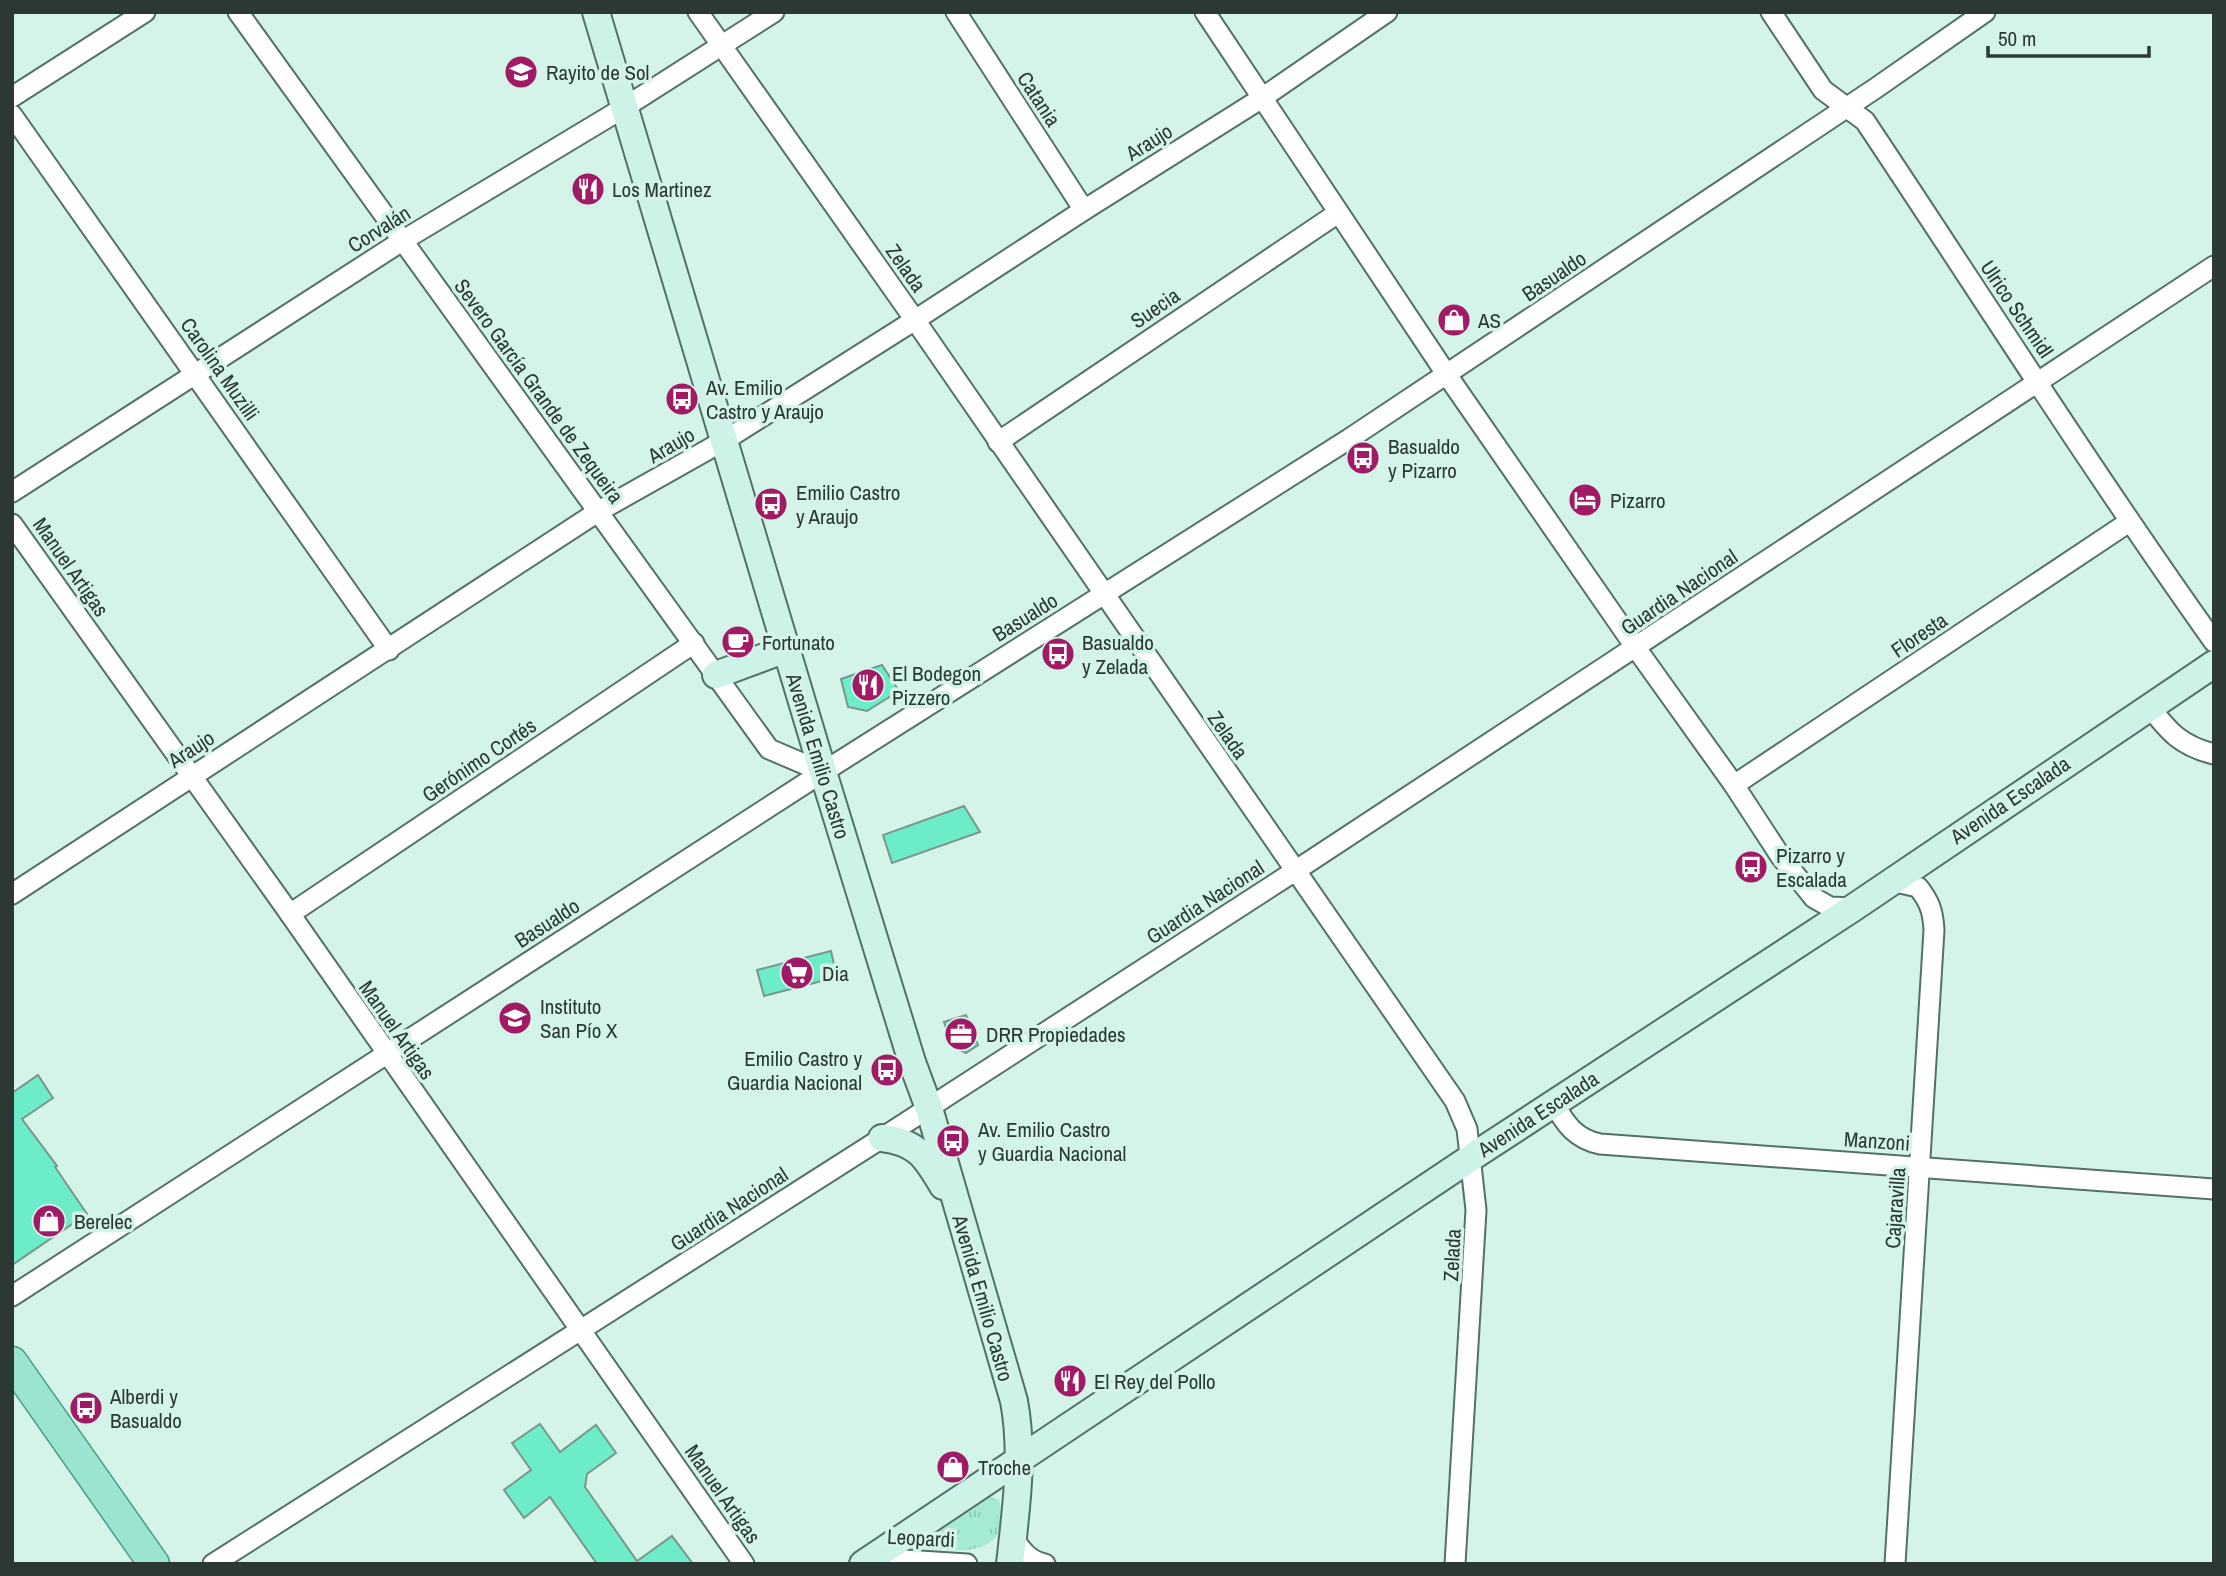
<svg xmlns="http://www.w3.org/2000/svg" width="2226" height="1576" viewBox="0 0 2226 1576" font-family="'Archivo Narrow',sans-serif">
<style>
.park{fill:url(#park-tufts)}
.building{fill:#6decca;stroke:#79978d;stroke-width:2}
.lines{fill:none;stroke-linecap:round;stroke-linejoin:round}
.street-casing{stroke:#547168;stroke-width:23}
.secondary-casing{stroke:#547168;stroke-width:30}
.primary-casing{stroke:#489c86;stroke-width:33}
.street{stroke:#fff;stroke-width:19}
.secondary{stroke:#cdf2e8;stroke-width:26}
.primary{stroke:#9ae4d1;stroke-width:30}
.labels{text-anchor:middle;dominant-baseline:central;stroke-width:7;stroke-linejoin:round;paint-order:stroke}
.poi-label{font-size:21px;fill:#2b3834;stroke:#d4f4e9;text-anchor:start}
.street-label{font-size:21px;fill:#2b3834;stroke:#d4f4e9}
</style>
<defs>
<pattern id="park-tufts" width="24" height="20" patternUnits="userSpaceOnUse" patternTransform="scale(1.75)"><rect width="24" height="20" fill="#a5ead5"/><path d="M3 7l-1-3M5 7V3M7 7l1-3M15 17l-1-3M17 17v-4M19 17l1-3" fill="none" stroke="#8ec9b7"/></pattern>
</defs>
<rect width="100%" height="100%" fill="#d4f4e9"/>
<path class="park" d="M989 1497 999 1500C1013 1548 971 1556 935 1547L931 1539 936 1531Z"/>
<g class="building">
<polygon points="882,665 899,691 867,711 848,707 841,679"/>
<polygon points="964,806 980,832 892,863 883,835"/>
<polygon points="831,951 837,977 764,996 757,970"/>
<polygon points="966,1015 978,1045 966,1053 952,1046 944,1022"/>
<polygon points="38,1075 53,1098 22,1119 57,1166 55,1167 87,1214 12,1265 12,1093"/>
<polygon points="540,1424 560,1452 596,1425 616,1453 587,1474 585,1487 637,1561 672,1536 693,1564 597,1564 550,1497 524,1518 504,1490 531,1470 512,1443"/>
</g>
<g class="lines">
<defs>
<g id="street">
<polyline points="238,12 769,749 823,772"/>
<polyline points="698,12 915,320 1455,1101 1467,1129 1476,1210 1455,1564"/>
<polyline points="956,12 1084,210"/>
<polyline points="1205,12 1447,375 1636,648 1734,785 1781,857 1814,898 1830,907 1853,908"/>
<path d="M1771 12 1823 90 1865 121C1981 295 2093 472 2214 642"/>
<polyline points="12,97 145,12"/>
<polyline points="12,115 389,650"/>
<polyline points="998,442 1338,213"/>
<polyline points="12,492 402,241 625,107 774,12"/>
<polyline points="12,524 290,914 744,1564"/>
<path d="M2149 706C2169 732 2181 746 2214 754"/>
<polyline points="1734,785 2129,522"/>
<path d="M1891 881 1918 887C1930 902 1933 912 1934 930L1895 1564"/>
<polyline points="12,894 599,511 725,440 915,320 1084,210 1262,98 1387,12"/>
<polyline points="290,914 694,643"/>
<path d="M1554 1104C1566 1125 1576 1139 1600 1144L2214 1189"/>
<polyline points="12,1296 823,772 1349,439 1876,88 1985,12"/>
<path d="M1013 1537C1021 1550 1029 1561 1045 1564"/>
<polyline points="872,1558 967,1564"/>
<polyline points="213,1564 882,1138 1295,871 2214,266"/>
</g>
<g id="secondary">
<path d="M596 12 823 772 912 1062 929 1108 1014 1401C1024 1455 1016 1509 1010 1564"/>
<polyline points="716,675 786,649"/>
<path d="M882 1138C917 1142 926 1157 943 1186"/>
<polyline points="863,1564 1472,1157 1853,908 2214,664"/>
</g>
<polyline id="primary" points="12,1362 154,1564"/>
</defs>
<use href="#street" class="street-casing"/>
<use href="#secondary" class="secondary-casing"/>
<use href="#primary" class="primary-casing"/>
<use href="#street" class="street"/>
<use href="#secondary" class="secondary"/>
<use href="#primary" class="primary"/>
</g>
<defs>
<symbol id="school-disc" viewBox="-11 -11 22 22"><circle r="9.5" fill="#a11a65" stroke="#d4f4e9"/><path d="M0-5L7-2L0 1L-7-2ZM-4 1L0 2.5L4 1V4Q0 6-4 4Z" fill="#fff"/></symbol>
<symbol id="restaurant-disc" viewBox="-11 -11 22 22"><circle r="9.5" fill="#a11a65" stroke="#d4f4e9"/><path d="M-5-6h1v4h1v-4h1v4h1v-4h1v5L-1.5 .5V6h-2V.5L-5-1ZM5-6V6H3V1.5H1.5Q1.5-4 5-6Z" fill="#fff"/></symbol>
<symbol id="shop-disc" viewBox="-11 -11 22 22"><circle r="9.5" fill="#a11a65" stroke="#d4f4e9"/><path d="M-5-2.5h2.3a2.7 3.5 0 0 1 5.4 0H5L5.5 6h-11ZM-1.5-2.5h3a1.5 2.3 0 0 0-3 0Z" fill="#fff"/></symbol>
<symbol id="bus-disc" viewBox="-11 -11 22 22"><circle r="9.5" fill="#a11a65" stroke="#d4f4e9"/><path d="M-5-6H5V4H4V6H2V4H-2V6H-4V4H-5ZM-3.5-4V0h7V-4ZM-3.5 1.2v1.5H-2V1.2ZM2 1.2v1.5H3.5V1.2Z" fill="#fff"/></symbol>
<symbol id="hotel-disc" viewBox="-11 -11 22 22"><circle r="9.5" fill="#a11a65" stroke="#d4f4e9"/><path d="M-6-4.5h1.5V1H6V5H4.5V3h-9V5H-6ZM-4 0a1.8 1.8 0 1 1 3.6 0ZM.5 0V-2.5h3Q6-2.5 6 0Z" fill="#fff"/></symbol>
<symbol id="cafe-disc" viewBox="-11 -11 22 22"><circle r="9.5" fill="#a11a65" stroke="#d4f4e9"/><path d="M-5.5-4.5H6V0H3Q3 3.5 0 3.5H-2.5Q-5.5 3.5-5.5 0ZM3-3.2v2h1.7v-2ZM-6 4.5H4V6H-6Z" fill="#fff"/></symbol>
<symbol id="supermarket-disc" viewBox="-11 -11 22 22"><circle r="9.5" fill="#a11a65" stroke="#d4f4e9"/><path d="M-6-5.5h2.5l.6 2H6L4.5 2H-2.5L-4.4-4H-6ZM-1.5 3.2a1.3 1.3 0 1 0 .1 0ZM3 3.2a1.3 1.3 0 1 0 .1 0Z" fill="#fff"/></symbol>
<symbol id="office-disc" viewBox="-11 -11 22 22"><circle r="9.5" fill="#a11a65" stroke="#d4f4e9"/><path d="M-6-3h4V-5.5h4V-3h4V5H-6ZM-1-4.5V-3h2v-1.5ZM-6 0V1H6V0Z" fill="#fff"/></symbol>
</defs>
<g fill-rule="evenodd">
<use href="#school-disc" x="502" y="53" width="38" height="38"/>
<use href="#restaurant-disc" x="569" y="170" width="38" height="38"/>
<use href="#shop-disc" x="1435" y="301" width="38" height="38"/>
<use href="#bus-disc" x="663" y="380" width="38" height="38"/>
<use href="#bus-disc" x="1344" y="439" width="38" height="38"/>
<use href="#hotel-disc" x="1566" y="481" width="38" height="38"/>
<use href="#bus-disc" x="752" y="485" width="38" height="38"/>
<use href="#cafe-disc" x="719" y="623" width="38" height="38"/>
<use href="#bus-disc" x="1039" y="635" width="38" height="38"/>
<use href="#restaurant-disc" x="849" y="666" width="38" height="38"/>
<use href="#bus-disc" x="1732" y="848" width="38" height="38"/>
<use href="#supermarket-disc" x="778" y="954" width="38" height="38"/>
<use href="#school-disc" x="496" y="999" width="38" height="38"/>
<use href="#office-disc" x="942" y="1015" width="38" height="38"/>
<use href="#bus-disc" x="868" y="1051" width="38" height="38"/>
<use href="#bus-disc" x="934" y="1122" width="38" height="38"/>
<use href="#shop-disc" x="30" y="1202" width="38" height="38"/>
<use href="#restaurant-disc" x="1051" y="1362" width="38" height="38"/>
<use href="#bus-disc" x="67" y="1389" width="38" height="38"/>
<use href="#shop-disc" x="934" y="1448" width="38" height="38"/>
</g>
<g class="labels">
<g class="poi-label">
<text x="546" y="72">Rayito de Sol</text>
<text x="612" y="189">Los Martinez</text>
<text x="1478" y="320">AS</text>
<text x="706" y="387">Av. Emilio<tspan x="706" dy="24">Castro y Araujo</tspan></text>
<text x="1388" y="446">Basualdo<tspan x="1388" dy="24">y Pizarro</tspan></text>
<text x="796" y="492">Emilio Castro<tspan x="796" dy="24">y Araujo</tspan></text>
<text x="1610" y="500">Pizarro</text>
<text x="762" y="642">Fortunato</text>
<text x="1082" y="642">Basualdo<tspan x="1082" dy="24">y Zelada</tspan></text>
<text x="892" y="673">El Bodegon<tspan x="892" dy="24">Pizzero</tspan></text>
<text x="1776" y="855">Pizarro y<tspan x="1776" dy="24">Escalada</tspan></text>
<text x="822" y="973">Dia</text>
<text x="540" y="1006">Instituto<tspan x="540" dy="24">San Pío X</tspan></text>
<text x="986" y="1034">DRR Propiedades</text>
<text x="862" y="1058" text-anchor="end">Emilio Castro y<tspan x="862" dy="24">Guardia Nacional</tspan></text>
<text x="978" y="1129">Av. Emilio Castro<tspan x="978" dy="24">y Guardia Nacional</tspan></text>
<text x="74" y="1221">Berelec</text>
<text x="1094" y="1381">El Rey del Pollo</text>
<text x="110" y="1396">Alberdi y<tspan x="110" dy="24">Basualdo</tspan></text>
<text x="978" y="1467">Troche</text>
</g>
<g class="street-label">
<text transform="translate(1039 99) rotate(57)">Catania</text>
<text transform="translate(1149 142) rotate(-32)">Araujo</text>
<text transform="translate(379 229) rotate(-32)">Corvalán</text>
<text transform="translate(906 268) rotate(55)">Zelada</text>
<text transform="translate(1554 276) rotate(-34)">Basualdo</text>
<text transform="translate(1155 308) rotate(-34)">Suecia</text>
<text transform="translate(2017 309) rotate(56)">Ulrico Schmidl</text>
<text transform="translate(220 369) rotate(55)">Carolina Muzilli</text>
<text transform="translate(539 391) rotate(54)">Severo García Grande de Zequeira</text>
<text transform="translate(671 445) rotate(-30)">Araujo</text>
<text transform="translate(71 567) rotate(55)">Manuel Artigas</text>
<text transform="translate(1679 592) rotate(-34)">Guardia Nacional</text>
<text transform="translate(1025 617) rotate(-32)">Basualdo</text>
<text transform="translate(1919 635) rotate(-34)">Floresta</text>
<text transform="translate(1228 735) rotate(55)">Zelada</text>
<text transform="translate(191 749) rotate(-33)">Araujo</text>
<text transform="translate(818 756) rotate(73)">Avenida Emilio Castro</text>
<text transform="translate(479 760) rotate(-34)">Gerónimo Cortés</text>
<text transform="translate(2010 800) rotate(-34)">Avenida Escalada</text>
<text transform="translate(1205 902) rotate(-33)">Guardia Nacional</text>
<text transform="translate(547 923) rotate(-33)">Basualdo</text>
<text transform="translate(397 1030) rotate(55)">Manuel Artigas</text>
<text transform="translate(1538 1114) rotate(-33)">Avenida Escalada</text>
<text transform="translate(1877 1141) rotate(4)">Manzoni</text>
<text transform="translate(1895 1208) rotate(-86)">Cajaravilla</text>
<text transform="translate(729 1209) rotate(-33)">Guardia Nacional</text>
<text transform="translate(1452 1255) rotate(-87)">Zelada</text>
<text transform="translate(983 1298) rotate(74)">Avenida Emilio Castro</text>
<text transform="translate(723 1494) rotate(55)">Manuel Artigas</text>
<text transform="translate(921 1538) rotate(3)">Leopardi</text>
</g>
</g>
<rect width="2226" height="1576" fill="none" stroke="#2b3834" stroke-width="28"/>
<path d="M1988 46v10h161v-10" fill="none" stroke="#2b3834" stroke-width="3.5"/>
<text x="1998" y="46" font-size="21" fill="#2b3834" stroke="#d4f4e9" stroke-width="5" paint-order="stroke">50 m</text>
</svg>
